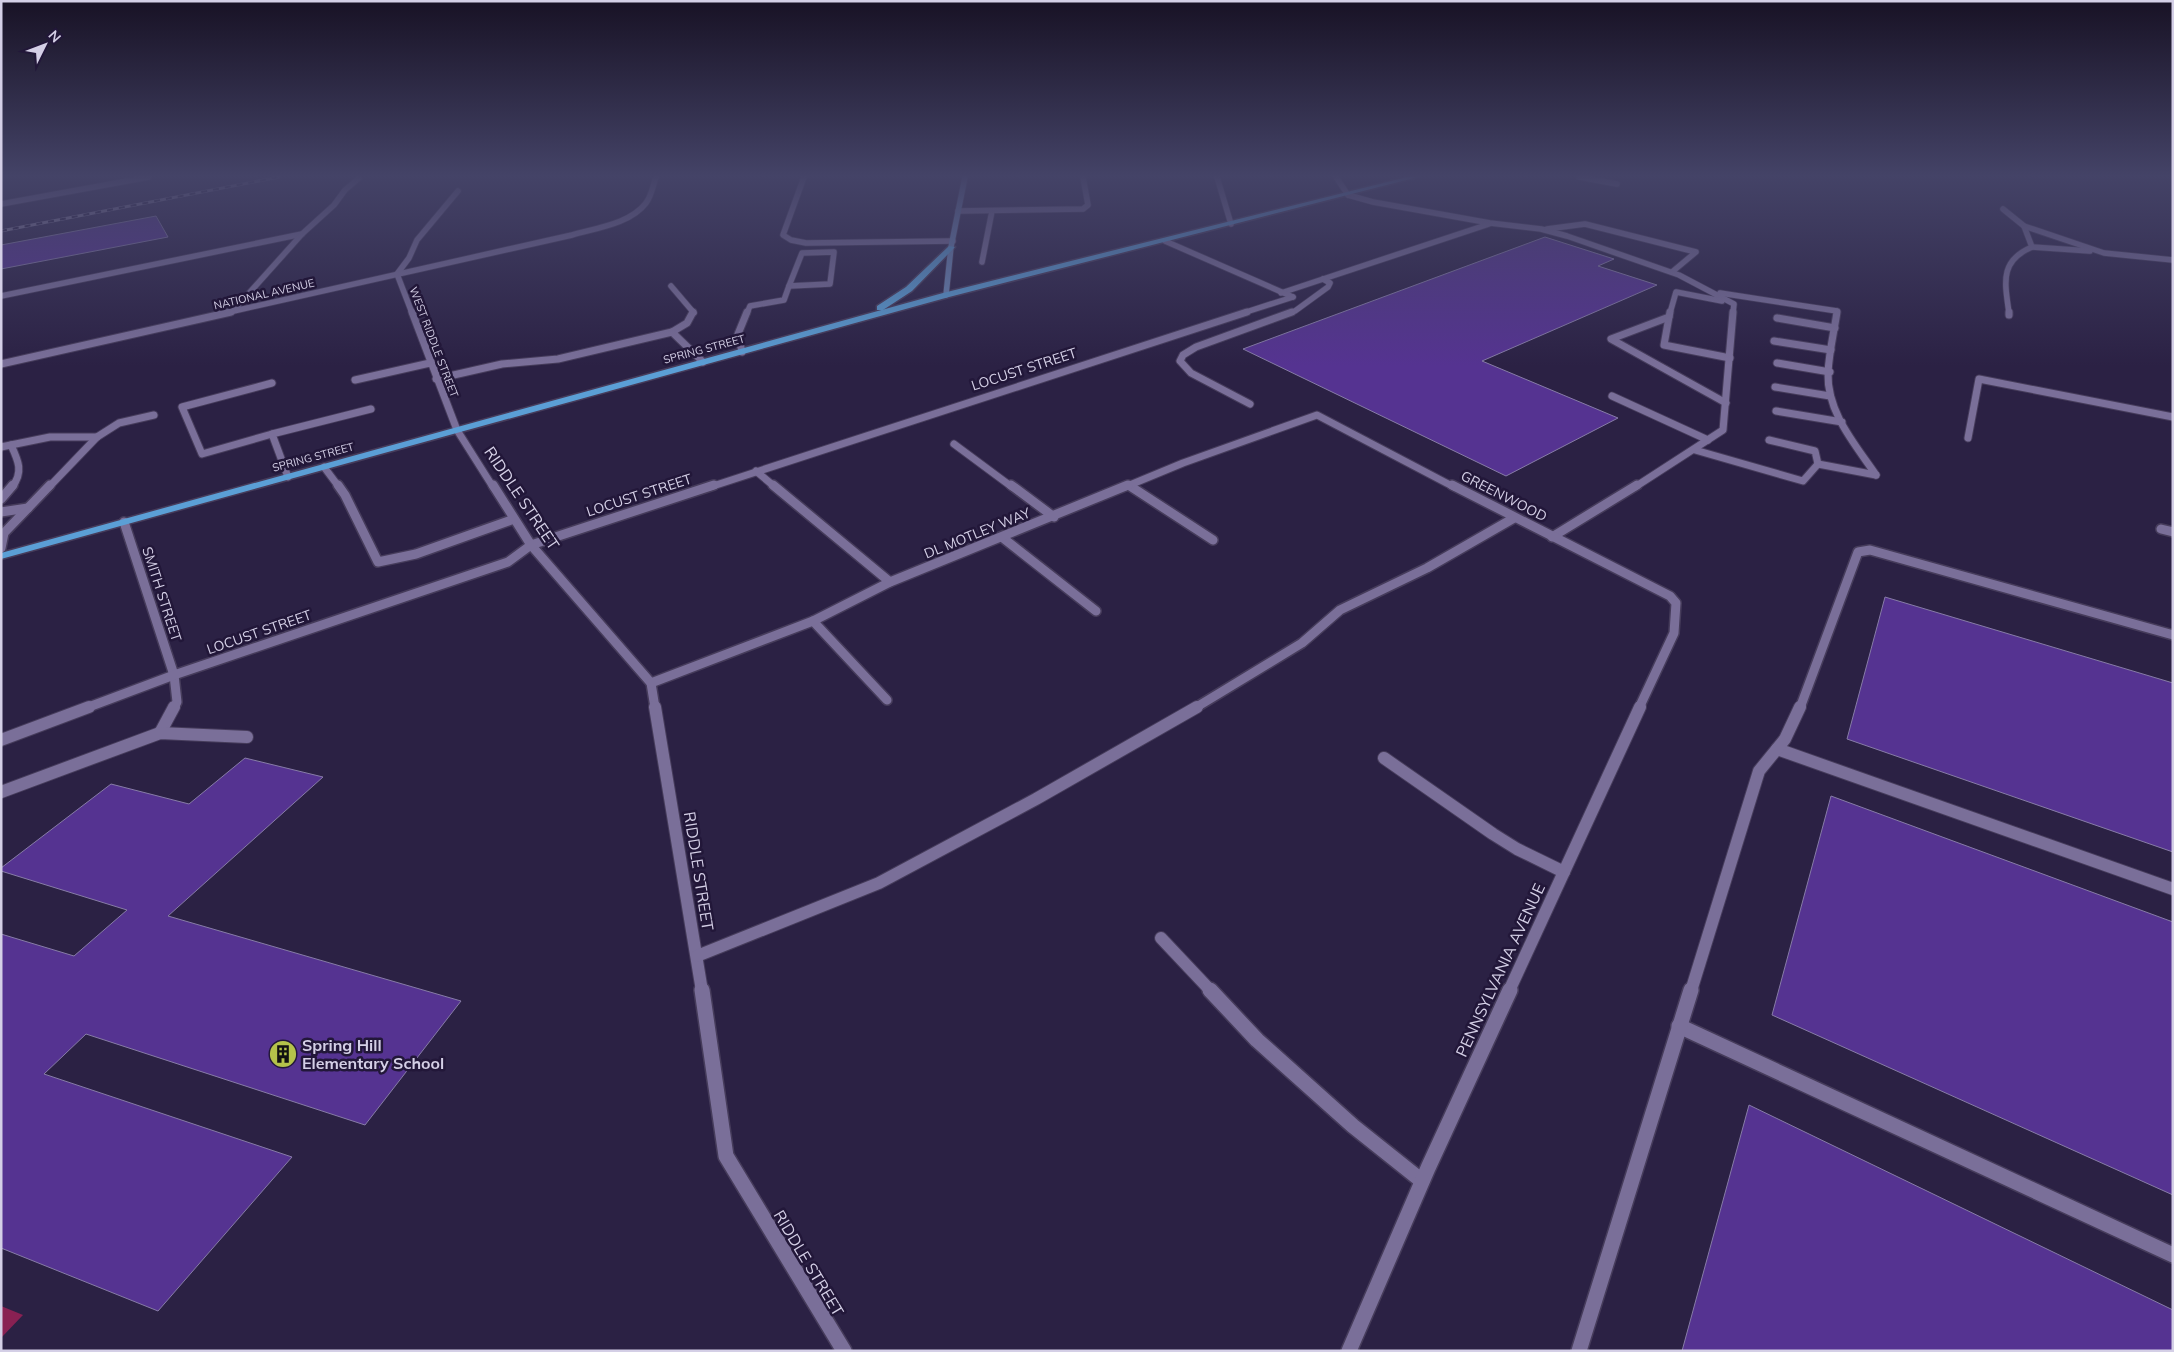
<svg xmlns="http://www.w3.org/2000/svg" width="2174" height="1352" viewBox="0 0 2174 1352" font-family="Mulish,sans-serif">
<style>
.green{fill:#892153}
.building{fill:#553391;stroke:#877ca7}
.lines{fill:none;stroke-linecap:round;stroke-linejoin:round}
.service-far4-casing{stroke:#463c5b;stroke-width:7}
.service-far3-casing{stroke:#463c5b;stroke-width:9}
.service-far2-casing{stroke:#463c5b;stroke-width:12}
.service-far1-casing{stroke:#463c5b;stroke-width:14}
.service-casing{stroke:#463c5b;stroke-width:18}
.minor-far4-casing{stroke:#463c5b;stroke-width:7}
.minor-far3-casing{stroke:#463c5b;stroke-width:9}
.minor-far2-casing{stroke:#463c5b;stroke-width:12}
.minor-far1-casing{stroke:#463c5b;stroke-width:14}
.minor-casing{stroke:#463c5b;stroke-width:18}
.secondary-casing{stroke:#463c5b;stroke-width:7}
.primary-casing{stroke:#463c5b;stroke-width:3}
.service-far4{stroke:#7a6f99;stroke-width:5.5}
.service-far3{stroke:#7a6f99;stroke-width:7}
.service-far2{stroke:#7a6f99;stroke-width:9}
.service-far1{stroke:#7a6f99;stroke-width:12}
.service{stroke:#7a6f99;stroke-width:15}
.minor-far4{stroke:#7a6f99;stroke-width:5.5}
.minor-far3{stroke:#7a6f99;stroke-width:7}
.minor-far2{stroke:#7a6f99;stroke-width:9}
.minor-far1{stroke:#7a6f99;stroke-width:12}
.minor{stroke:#7a6f99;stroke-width:15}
.secondary{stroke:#6b87b7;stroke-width:5.5}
.primary{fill:#5b9fd6;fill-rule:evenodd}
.rail-casing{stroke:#88809d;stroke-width:3}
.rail{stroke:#221739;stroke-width:2;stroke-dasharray:6;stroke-linecap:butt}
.labels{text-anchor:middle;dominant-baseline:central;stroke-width:5;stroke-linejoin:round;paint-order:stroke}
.far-street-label{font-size:11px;fill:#d4cfe6;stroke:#221739}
.street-label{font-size:14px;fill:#d4cfe6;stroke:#221739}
.near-street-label{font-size:16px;fill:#d4cfe6;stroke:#221739}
.near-poi-label{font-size:16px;font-weight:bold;fill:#d4cfe6;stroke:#221739;text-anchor:start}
</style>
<rect width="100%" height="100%" fill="#2b2144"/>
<polygon class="green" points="1,1306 23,1315 1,1338"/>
<g class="building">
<polygon points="156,216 168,237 1,269 1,245"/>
<polygon points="1545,237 1614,259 1598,266 1657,285 1482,361 1618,418 1506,476 1243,349"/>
<polygon points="1885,597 2173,683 2173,852 1847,739"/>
<polygon points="245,758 323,777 168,916 461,1001 365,1125 86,1034 44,1074 292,1157 158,1311 1,1248 1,934 74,956 127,910 1,871 1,868 111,784 189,804"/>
<polygon points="1831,796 2173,922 2173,1195 1772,1015"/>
<polygon points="1749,1105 2173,1310 2173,1351 1682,1351"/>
</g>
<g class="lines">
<defs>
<g id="service-far4">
<polyline points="804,177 783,235 791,240 806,243 953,241"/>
<polyline points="1579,177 1617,184"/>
<polyline points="1348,195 1373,202 1490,223 1541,229 1567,236 1679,275 1734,304 1733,313"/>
<polyline points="1,204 149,177"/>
<polyline points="958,211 1083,209 1088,205 1083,177"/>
<polyline points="1547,229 1585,224 1696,252 1672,272"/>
<polygon points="834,252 830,284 789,286 802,253"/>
<polyline points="982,262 992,211"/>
<polyline points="671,286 694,313"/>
<polyline points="1281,293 1489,224"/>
<polyline points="1720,293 1837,311 1837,313"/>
<polyline points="747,313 750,306 784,300 789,286"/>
<polyline points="1289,313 1295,311 1328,287 1330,283 1323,279"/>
<polyline points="1670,313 1676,292 1722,301"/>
</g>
<g id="service-far3">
<polyline points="693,312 687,323 672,332 703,362"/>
<polyline points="1670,312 1669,317 1611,339 1726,403"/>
<path d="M1837 312C1834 332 1829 352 1828 373 1827 413 1855 444 1876 475"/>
<polyline points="1669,317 1664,345 1730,358"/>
<polyline points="1777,318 1835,328"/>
<polyline points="1774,341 1831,350"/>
<polyline points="742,352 738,334 747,312"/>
<polyline points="1777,363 1830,372"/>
<polyline points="436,379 502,364 558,359 672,332"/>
<polyline points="355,380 430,363"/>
<polyline points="272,383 182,407 202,454 272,434"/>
<polyline points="1775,387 1830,396"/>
<polyline points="1612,396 1708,440"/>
<polyline points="1250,404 1191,373 1180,361 1183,355 1196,347 1292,312"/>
<polyline points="1776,411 1842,422"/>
<polyline points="1968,438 1979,379 2173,417"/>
<polyline points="1769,440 1815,451 1818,464 1876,475"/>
<polyline points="954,444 1012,487"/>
<path d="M11 445C18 460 24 472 12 487"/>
<polyline points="1,447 50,437 97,437"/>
<polyline points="1695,450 1803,481 1818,464"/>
<polyline points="324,467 339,487"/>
<polyline points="756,471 775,487"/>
<polyline points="288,477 272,434 371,409"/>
<polyline points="49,487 97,437 119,423 154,415"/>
<polyline points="1635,487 1723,430 1733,312"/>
</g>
<g id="service-far2">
<polyline points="338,485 345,495 378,562 416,554 514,519"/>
<polyline points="773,485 890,582"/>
<polyline points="1011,485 1054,517"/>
<polyline points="1130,486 1213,540"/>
<polyline points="1,499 13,485"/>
<polyline points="1,512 28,508"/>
<polyline points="2161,529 2173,532"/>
<polyline points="1552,537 1637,485"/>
<polyline points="1003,538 1096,611"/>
<polyline points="1,548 4,533 50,485"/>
<polyline points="813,621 887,700"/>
<polyline points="174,708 177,702 174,675"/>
<polyline points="1800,708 1858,552 1870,550 2173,635"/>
</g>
<g id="service-far1">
<polyline points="160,733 174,707"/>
<polyline points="1777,749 2173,889"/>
<polyline points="1384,758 1493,834 1517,849 1564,872"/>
<polyline points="1,792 160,733 247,737"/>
<polyline points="1161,938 1211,991"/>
<polyline points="1691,991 1759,771 1785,739 1800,707"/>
</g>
<g id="service">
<polyline points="1210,990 1257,1040 1353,1126 1422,1181"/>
<polyline points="1679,1026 2173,1255"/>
<polyline points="1579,1351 1691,990"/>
</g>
<g id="minor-far4">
<polyline points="1217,177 1231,224"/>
<polyline points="1336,177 1348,195"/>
<path d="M2003 209 2024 226 2032 247C1999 261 2005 283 2009 313"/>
<polyline points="2024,226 2104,253 2173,260"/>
<polyline points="1165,241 1293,297"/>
<polyline points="2032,247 2090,251"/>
<polyline points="1,296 302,234"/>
<polyline points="233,311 302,234 334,205 345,190 359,178"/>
<path d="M225 313 572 235C596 228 630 224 646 203 652 195 653 185 656 177"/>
<polyline points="412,313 397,274 409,258 417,240 458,191"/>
<polyline points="1243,313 1293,297"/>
</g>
<g id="minor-far3">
<polyline points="412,312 457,430 493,487"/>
<polyline points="2009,312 2009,315"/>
<polyline points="1,364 231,312"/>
<polyline points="710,487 1247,312"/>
<polyline points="1125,487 1183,463 1317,415 1454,487"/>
</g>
<g id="minor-far2">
<polyline points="493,485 531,545 651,683 655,708"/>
<polyline points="1452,485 1670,596 1676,603 1674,633 1639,708"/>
<polyline points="124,522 174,675"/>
<polyline points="651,683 813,621 890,582 1128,485"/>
<polyline points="86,708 174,675 508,562 531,545 714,485"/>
<polyline points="1195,708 1302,643 1340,610 1427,568 1514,518"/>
</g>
<g id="minor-far1">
<polyline points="655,707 702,991"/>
<polyline points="1,740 89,707"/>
<polyline points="697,956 879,883 1036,799 1197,707"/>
<polyline points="1509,991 1640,707"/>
</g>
<g id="minor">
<polyline points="702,990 726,1156 844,1351"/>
<polyline points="1349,1351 1428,1168 1510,990"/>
</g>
<polyline id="secondary" points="946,295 951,247 965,177"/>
<g id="primary">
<polygon points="1407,177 1418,177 949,297 1,559 1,553 943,293"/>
<polygon points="949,246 955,247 912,291 883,310 877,310 877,306 906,287"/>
</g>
</defs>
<use href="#service-far4" class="service-far4-casing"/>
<use href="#service-far3" class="service-far3-casing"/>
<use href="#service-far2" class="service-far2-casing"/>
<use href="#service-far1" class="service-far1-casing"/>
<use href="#service" class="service-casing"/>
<use href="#minor-far4" class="minor-far4-casing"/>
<use href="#minor-far3" class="minor-far3-casing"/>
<use href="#minor-far2" class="minor-far2-casing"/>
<use href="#minor-far1" class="minor-far1-casing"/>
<use href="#minor" class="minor-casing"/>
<use href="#secondary" class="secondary-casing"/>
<use href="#primary" class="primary-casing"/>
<use href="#service-far4" class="service-far4"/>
<use href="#service-far3" class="service-far3"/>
<use href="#service-far2" class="service-far2"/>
<use href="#service-far1" class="service-far1"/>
<use href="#service" class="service"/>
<use href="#minor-far4" class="minor-far4"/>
<use href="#minor-far3" class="minor-far3"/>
<use href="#minor-far2" class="minor-far2"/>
<use href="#minor-far1" class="minor-far1"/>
<use href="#minor" class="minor"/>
<use href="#secondary" class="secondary"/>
<use href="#primary" class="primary"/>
<defs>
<polyline id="rail" points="1,231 279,177"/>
</defs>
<use href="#rail" class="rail-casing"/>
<use href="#rail" class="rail"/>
</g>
<linearGradient id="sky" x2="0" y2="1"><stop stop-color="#181225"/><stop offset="0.48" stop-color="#444367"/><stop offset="1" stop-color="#444367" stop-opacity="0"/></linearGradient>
<rect width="2174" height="366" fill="url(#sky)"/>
<defs>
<symbol id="building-disc" viewBox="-11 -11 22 22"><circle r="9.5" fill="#b4c24a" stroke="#221739"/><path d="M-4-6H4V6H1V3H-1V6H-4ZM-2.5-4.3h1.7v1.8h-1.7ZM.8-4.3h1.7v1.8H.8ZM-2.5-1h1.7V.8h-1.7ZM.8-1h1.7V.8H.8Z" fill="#111"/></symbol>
</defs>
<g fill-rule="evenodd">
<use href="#building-disc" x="267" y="1038" width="32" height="32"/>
</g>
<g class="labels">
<g class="far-street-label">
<text transform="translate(264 294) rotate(-13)">NATIONAL AVENUE</text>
<text transform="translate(434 342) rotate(69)">WEST RIDDLE STREET</text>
<text transform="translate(704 349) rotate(-15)">SPRING STREET</text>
<text transform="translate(313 457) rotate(-15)">SPRING STREET</text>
</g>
<g class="street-label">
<text transform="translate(1024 369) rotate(-18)">LOCUST STREET</text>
<text transform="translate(639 495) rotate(-18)">LOCUST STREET</text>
<text transform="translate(1504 496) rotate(27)">GREENWOOD</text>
<text transform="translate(977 533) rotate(-22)">DL MOTLEY WAY</text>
<text transform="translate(162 594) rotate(72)">SMITH STREET</text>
<text transform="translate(259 632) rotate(-19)">LOCUST STREET</text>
</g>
<g class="near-street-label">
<text transform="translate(522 498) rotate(56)">RIDDLE STREET</text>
<text transform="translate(699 871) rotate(81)">RIDDLE STREET</text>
<text transform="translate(1500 970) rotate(-65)">PENNSYLVANIA AVENUE</text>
<text transform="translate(809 1263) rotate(59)">RIDDLE STREET</text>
</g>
<g class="near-poi-label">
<text x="302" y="1045">Spring Hill<tspan x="302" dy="18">Elementary School</tspan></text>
</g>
</g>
<rect width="2174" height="1352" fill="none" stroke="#d4cfe6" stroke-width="5"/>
<g transform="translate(45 45) rotate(48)" stroke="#221739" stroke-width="4" paint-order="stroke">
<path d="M0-4L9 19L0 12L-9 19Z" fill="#d4cfe6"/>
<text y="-8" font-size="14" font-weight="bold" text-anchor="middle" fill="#d4cfe6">N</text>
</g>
</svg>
